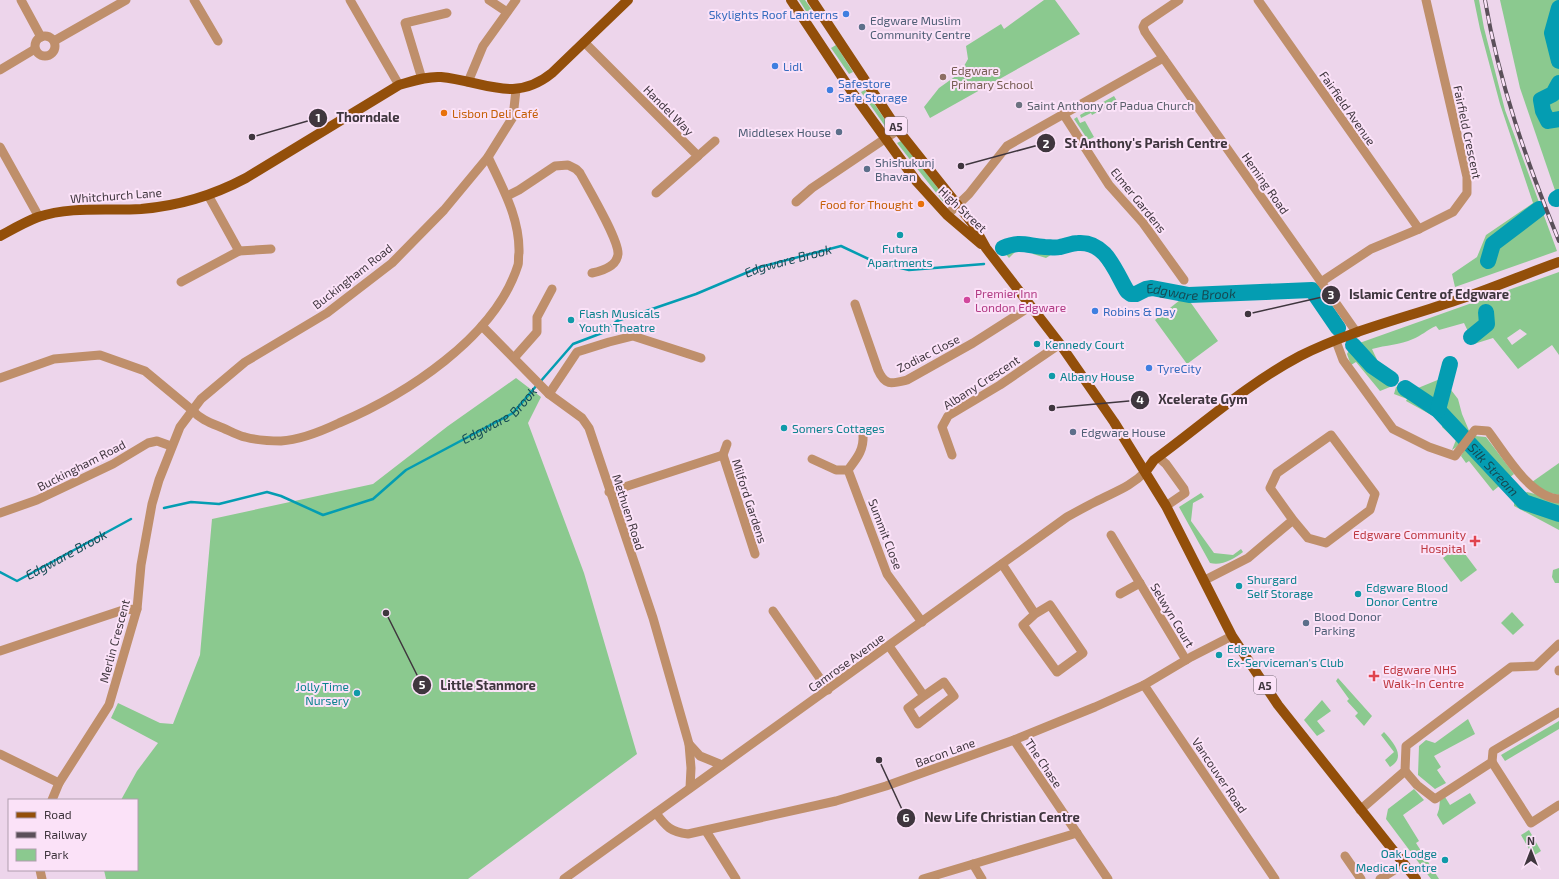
<svg xmlns="http://www.w3.org/2000/svg" width="1559" height="879" viewBox="0 0 1559 879" font-family="'Exo 2',sans-serif">
<style>
.green{fill:#8bc98f;fill-rule:evenodd}
.lines{fill:none;stroke-linecap:round;stroke-linejoin:round}
.stream{stroke:#049db2;stroke-width:2.5}
.river{stroke:#049db2;stroke-width:16}
.minor{stroke:#bf8f6b;stroke-width:9}
.major{stroke:#934f0a;stroke-width:10}
.rail-casing{stroke:#5b505a;stroke-width:4}
.rail{stroke:#fbe2f8;stroke-width:2.5;stroke-dasharray:8;stroke-linecap:butt}
.shop-dot{fill:#3f7fe0;stroke:#fbe2f8;stroke-width:1.5}
.service-dot{fill:#5c6f8a;stroke:#fbe2f8;stroke-width:1.5}
.education-dot{fill:#8d6e63;stroke:#fbe2f8;stroke-width:1.5}
.worship-dot{fill:#6b7280;stroke:#fbe2f8;stroke-width:1.5}
.food-dot{fill:#e8710a;stroke:#fbe2f8;stroke-width:1.5}
.culture-dot{fill:#0f9aa8;stroke:#fbe2f8;stroke-width:1.5}
.hotel-dot{fill:#d1479c;stroke:#fbe2f8;stroke-width:1.5}
.health-dot{fill:#e0444e;stroke:#fbe2f8;stroke-width:1.5}
.labels{text-anchor:middle;dominant-baseline:central;stroke-width:4;stroke-linejoin:round;paint-order:stroke}
.shield{fill:#fbe2f8;stroke:#776a76;stroke-width:1}
.shield-label{font-size:11px;font-weight:bold;fill:#3f363e}
.shop-label{font-size:12px;fill:#366cbe;stroke:#fbe2f8;text-anchor:start}
.service-label{font-size:12px;fill:#4e5e75;stroke:#fbe2f8;text-anchor:start}
.education-label{font-size:12px;fill:#785e54;stroke:#fbe2f8;text-anchor:start}
.worship-label{font-size:12px;fill:#5b616d;stroke:#fbe2f8;text-anchor:start}
.street-label{font-size:12px;fill:#3f363e;stroke:#fbe2f8}
.food-label{font-size:12px;fill:#c56008;stroke:#fbe2f8;text-anchor:start}
.culture-label{font-size:12px;fill:#0d838f;stroke:#fbe2f8;text-anchor:start}
.hotel-label{font-size:12px;fill:#b23c85;stroke:#fbe2f8;text-anchor:start}
.health-label{font-size:12px;fill:#be3a42;stroke:#fbe2f8;text-anchor:end}
.water-label{font-size:13px;font-style:italic;fill:#154a53;stroke:#fbe2f8}
.leader{fill:none;stroke:#3f363e;stroke-width:1.5}
.callout-dot{fill:#3f363e;stroke:#fbe2f8;stroke-width:1.5}
.mark-label{font-size:12px;text-anchor:middle;font-weight:bold;fill:#fff}
.callout-label{font-size:13px;text-anchor:middle;font-weight:bold;fill:#3f363e;stroke:#fbe2f8;stroke-width:4;stroke-linejoin:round;paint-order:stroke}
</style>
<rect width="100%" height="100%" fill="#edd5eb"/>
<g class="green">
<polygon points="799,0 805,0 814,13 809,16"/>
<polygon points="1044,0 1055,0 1080,34 930,118 924,107 939,88 960,73 968,59 966,46 1001,24 1004,29"/>
<polygon points="1474,0 1479,0 1484,28 1505,110 1557,251 1455,287 1452,274 1477,257 1486,235 1533,203 1500,104 1480,29"/>
<polygon points="1500,0 1559,0 1559,202 1520,88"/>
<polygon points="836,45 853,72 849,74 831,48"/>
<polygon points="865,90 888,124 885,126 861,92"/>
<polygon points="1114,96 1117,101 1092,115 1091,113 1081,118 1080,115"/>
<polygon points="1077,117 1080,123 1085,121 1094,137 1088,140 1074,119"/>
<polygon points="901,141 948,201 945,204 897,143"/>
<path d="M1073 239 1098 243 1132 292 1148 284 1197 292H1213L1250 286 1315 287 1317 290 1271 293 1270 291C1243 292 1212 299 1186 296L1218 341 1187 364 1155 320 1185 296 1154 292 1134 298 1126 296 1094 252 1077 248H1062L1046 258 1033 254 1030 248H1019L1009 258 998 245 1008 242H1056Z"/>
<path d="M1559 272V355L1552 345 1518 369 1493 338 1474 344 1464 323 1439 330 1436 326C1427 330 1421 336 1413 339 1400 345 1386 345 1372 349L1381 368 1393 376 1390 387 1380 391 1356 362 1351 365 1347 354 1351 346ZM1520 329 1527 334 1512 345 1507 338Z"/>
<path d="M1450 360 1453 363V374L1448 386 1458 399 1462 414 1470 433 1461 444 1452 450 1456 440 1442 427 1444 422 1406 401 1407 399 1394 394 1396 387C1405 383 1410 383 1418 388L1440 379Z"/>
<polygon points="516,378 541,397 528,423 584,573 637,754 468,879 106,879 104,870 137,870 137,800 121,800 137,771 158,743 111,718 118,703 160,723 173,724 200,655 212,519 373,484 448,426"/>
<polygon points="1475,436 1486,437 1514,474 1493,491 1469,461 1466,463 1461,456 1465,449"/>
<polygon points="1559,463 1559,495 1546,492 1532,482"/>
<polygon points="1527,492 1559,500 1559,530 1514,506 1514,502"/>
<path d="M1201 493 1204 497 1193 503 1191 521 1214 553 1233 555 1241 549 1243 552C1234 559 1222 566 1210 563L1179 507Z"/>
<polygon points="1459,546 1477,570 1461,582 1443,558"/>
<polygon points="1559,568 1559,583 1555,583 1552,577 1553,570"/>
<polygon points="1512,612 1524,625 1513,635 1501,623"/>
<polygon points="1338,678 1372,716 1364,726 1355,716 1358,713 1347,701 1349,699 1336,681"/>
<polygon points="1322,700 1331,711 1317,721 1325,731 1317,736 1304,720"/>
<polygon points="1468,719 1475,734 1434,756 1441,767 1437,770 1446,783 1435,789 1418,775 1419,746 1426,740 1435,743"/>
<polygon points="1559,721 1559,729 1505,761 1501,755"/>
<path d="M1384 732C1393 742 1407 757 1390 767L1385 760 1394 752 1381 735Z"/>
<polygon points="1414,789 1424,800 1403,815 1419,841 1416,843 1439,879 1431,879 1386,819 1388,809"/>
<polygon points="1470,793 1476,803 1443,825 1437,815 1439,809 1440,800 1445,797 1450,805"/>
<polygon points="1529,830 1541,851 1533,856 1521,835"/>
</g>
<g class="lines">
<g class="stream">
<path id="s1" d="M540 382 573 344 602 333 617 321 696 294 760 267 841 246 875 262 909 270 984 264"/>
<path id="s2" d="M164 508 191 502 219 504 267 492 281 496 323 515 373 499 406 470 513 413 537 385"/>
<path id="s3" d="M0 572 17 581 131 519"/>
</g>
<g class="river">
<polyline points="1559,8 1552,33 1559,61"/>
<polyline points="1559,83 1553,94 1541,100 1543,111 1548,121 1559,119"/>
<polyline points="1556,199 1559,197"/>
<path id="s4" d="M1003 248C1020 240 1028 246 1045 247 1050 247 1055 248 1060 247 1066 246 1072 243 1078 243 1106 241 1115 271 1127 291L1131 294H1136L1146 289 1152 288 1189 295 1312 290 1338 328"/>
<polyline points="1488,261 1493,244 1539,209"/>
<polyline points="1471,337 1487,324 1486,312"/>
<polyline points="1353,345 1372,366 1391,379"/>
<path id="s5" d="M1405 388 1438 410 1524 502 1559 514"/>
<polyline points="1438,410 1450,364"/>
</g>
<g class="minor">
<polyline points="21,0 41,37"/>
<polyline points="194,0 218,41"/>
<polyline points="350,0 399,85"/>
<polyline points="489,0 507,12"/>
<polyline points="1179,0 1145,23 1143,27 1145,32 1357,333"/>
<polyline points="1258,0 1419,229"/>
<circle cx="45" cy="46" r="10"/>
<polyline points="54,41 126,0"/>
<polyline points="584,42 698,156 656,193"/>
<polyline points="0,70 35,49"/>
<polyline points="422,79 405,23 447,13"/>
<polyline points="468,82 483,46 516,0"/>
<polyline points="1064,115 1109,185 1143,223 1184,280"/>
<polyline points="0,147 39,217"/>
<polyline points="698,156 715,141"/>
<path d="M507 196 519 190 555 166 568 165 576 169 580 173C588 188 619 240 618 254 617 266 602 271 592 273"/>
<polyline points="796,202 812,188 898,130"/>
<polyline points="947,215 969,194 1007,146 1163,58"/>
<polyline points="239,251 271,249"/>
<polyline points="181,282 239,251 208,195"/>
<polyline points="1321,282 1371,249 1419,229 1453,212 1467,193 1467,177 1426,0"/>
<path d="M855 304 878 370C885 386 891 384 907 380L973 343 1031 306"/>
<polyline points="482,326 549,394 582,418 589,428 653,618 689,744 691,768 690,788"/>
<path d="M1336 341 1343 360 1393 429 1429 447 1455 456 1475 430 1488 431C1505 453 1529 497 1559 499"/>
<polyline points="514,358 537,332 537,317 552,289"/>
<path d="M0 378 54 359 100 355 145 371 192 410C201 420 211 423 223 428 230 431 238 436 245 437 256 440 271 441 281 441 300 440 322 431 339 423 405 395 495 338 518 265 519 262 518 257 519 253 520 218 502 187 488 157"/>
<polyline points="549,394 577,352 609,342 633,336 701,358"/>
<polyline points="723,455 727,444"/>
<polyline points="952,455 942,427 948,416 1000,385 1060,344"/>
<polyline points="1158,457 1166,464 1184,489 1185,493 1166,506"/>
<path d="M812 459 836 470H848C857 458 864 450 863 435"/>
<polyline points="848,470 887,574 922,622"/>
<polyline points="609,492 723,455 755,554"/>
<polyline points="0,513 37,500 113,464 148,443 157,441 171,446"/>
<polyline points="1111,535 1186,660"/>
<polyline points="1002,564 1035,614 1023,625 1057,672 1083,653 1050,605 1035,614"/>
<polyline points="1205,580 1248,558 1293,520 1270,488 1277,473 1331,435 1375,494 1370,510 1326,543 1308,538 1293,520"/>
<polyline points="1120,594 1140,583"/>
<polyline points="773,611 828,690"/>
<polyline points="889,646 924,696 908,708 918,724 954,696 944,682 924,696"/>
<polyline points="0,651 123,610 137,609"/>
<polyline points="1559,670 1559,671"/>
<polyline points="1144,685 1275,879"/>
<polyline points="1014,740 1108,879"/>
<polyline points="689,744 700,756 722,765"/>
<polyline points="0,754 59,783"/>
<polyline points="1492,762 1531,823 1559,805"/>
<polyline points="1405,771 1417,785 1435,799 1492,762 1493,751 1559,712"/>
<polyline points="52,800 59,783 109,705 137,609 141,565 152,504 159,480 180,427 201,399 245,362 327,313 392,263 444,210 488,157 513,117 516,90"/>
<polyline points="1360,810 1405,771 1406,746 1511,667 1536,666 1559,644"/>
<path d="M656 813C666 827 671 832 688 834L836 801 886 786 1014 740 1095 707 1144 685 1191 657 1232 636"/>
<polyline points="706,831 736,879"/>
<polyline points="1345,856 1361,879"/>
<polyline points="973,864 982,879"/>
<polyline points="40,870 42,879"/>
<path d="M564 879 1067 517C1076 512 1085 507 1095 502 1114 492 1131 487 1146 471"/>
<polyline points="923,879 1077,833"/>
<polyline points="1380,879 1404,864"/>
</g>
<g class="major">
<polyline points="791,0 852,92 917,182 947,215 981,244"/>
<polyline points="812,0 898,130 972,223 986,248 1060,344 1114,422 1166,506 1232,636 1278,705 1416,879"/>
<path d="M0 236C13 229 25 222 38 217 71 206 107 211 141 209 178 206 214 195 246 178L399 85C413 81 427 76 441 77 483 81 514 104 552 73L628 0"/>
<path d="M1146 471 1154 460C1202 425 1247 384 1300 356 1349 331 1405 318 1457 300 1491 289 1525 274 1559 262"/>
</g>
<defs>
<path id="rail" d="M1485 0C1499 83 1527 163 1559 241"/>
</defs>
<use href="#rail" class="rail-casing"/>
<use href="#rail" class="rail"/>
</g>
<g class="shop-dot">
<circle cx="846" cy="14" r="4"/>
<circle cx="775" cy="66" r="4"/>
<circle cx="830" cy="90" r="4"/>
<circle cx="1095" cy="311" r="4"/>
<circle cx="1149" cy="368" r="4"/>
</g>
<g class="service-dot">
<circle cx="862" cy="27" r="4"/>
<circle cx="839" cy="132" r="4"/>
<circle cx="867" cy="169" r="4"/>
<circle cx="1073" cy="432" r="4"/>
<circle cx="1306" cy="623" r="4"/>
</g>
<circle class="education-dot" cx="943" cy="77" r="4"/>
<circle class="worship-dot" cx="1019" cy="105" r="4"/>
<g class="food-dot">
<circle cx="444" cy="113" r="4"/>
<circle cx="921" cy="204" r="4"/>
</g>
<g class="culture-dot">
<circle cx="900" cy="235" r="4"/>
<circle cx="571" cy="320" r="4"/>
<circle cx="1037" cy="344" r="4"/>
<circle cx="1052" cy="376" r="4"/>
<circle cx="784" cy="428" r="4"/>
<circle cx="1239" cy="586" r="4"/>
<circle cx="1358" cy="594" r="4"/>
<circle cx="1219" cy="655" r="4"/>
<circle cx="357" cy="693" r="4"/>
<circle cx="1445" cy="860" r="4"/>
</g>
<circle class="hotel-dot" cx="967" cy="300" r="4"/>
<g class="health-dot">
<path d="M1473 535h4v4h4v4h-4v4h-4v-4h-4v-4h4z"/>
<path d="M1372 670h4v4h4v4h-4v4h-4v-4h-4v-4h4z"/>
</g>
<g class="labels">
<g class="shield">
<rect x="885" y="117" width="22" height="18" rx="3"/>
<rect x="1254" y="676" width="22" height="18" rx="3"/>
</g>
<g class="shield-label">
<text x="896" y="126">A5</text>
<text x="1265" y="685">A5</text>
</g>
<g class="shop-label">
<text x="838" y="14" text-anchor="end">Skylights Roof Lanterns</text>
<text x="783" y="66">Lidl</text>
<text x="838" y="83">Safestore<tspan x="838" dy="14">Safe Storage</tspan></text>
<text x="1103" y="311">Robins &amp; Day</text>
<text x="1157" y="368">TyreCity</text>
</g>
<g class="service-label">
<text x="870" y="20">Edgware Muslim<tspan x="870" dy="14">Community Centre</tspan></text>
<text x="831" y="132" text-anchor="end">Middlesex House</text>
<text x="875" y="162">Shishukunj<tspan x="875" dy="14">Bhavan</tspan></text>
<text x="1081" y="432">Edgware House</text>
<text x="1314" y="616">Blood Donor<tspan x="1314" dy="14">Parking</tspan></text>
</g>
<g class="education-label">
<text x="951" y="70">Edgware<tspan x="951" dy="14">Primary School</tspan></text>
</g>
<g class="worship-label">
<text x="1027" y="105">Saint Anthony of Padua Church</text>
</g>
<g class="street-label">
<text transform="translate(1348 108) rotate(55)">Fairfield Avenue</text>
<text transform="translate(669 110) rotate(45)">Handel Way</text>
<text transform="translate(1468 132) rotate(78)">Fairfield Crescent</text>
<text transform="translate(1266 183) rotate(55)">Heming Road</text>
<text transform="translate(116 195) rotate(-4)">Whitchurch Lane</text>
<text transform="translate(1139 200) rotate(51)">Elmer Gardens</text>
<text transform="translate(963 209) rotate(43)">High Street</text>
<text transform="translate(352 276) rotate(-38)">Buckingham Road</text>
<text transform="translate(928 353) rotate(-27)">Zodiac Close</text>
<text transform="translate(981 382) rotate(-33)">Albany Crescent</text>
<text transform="translate(81 465) rotate(-27)">Buckingham Road</text>
<text transform="translate(750 501) rotate(72)">Milford Gardens</text>
<text transform="translate(629 512) rotate(72)">Methuen Road</text>
<text transform="translate(886 534) rotate(69)">Summit Close</text>
<text transform="translate(1173 615) rotate(59)">Selwyn Court</text>
<text transform="translate(114 641) rotate(-75)">Merlin Crescent</text>
<text transform="translate(846 662) rotate(-36)">Camrose Avenue</text>
<text transform="translate(945 752) rotate(-20)">Bacon Lane</text>
<text transform="translate(1044 763) rotate(56)">The Chase</text>
<text transform="translate(1220 775) rotate(56)">Vancouver Road</text>
</g>
<g class="food-label">
<text x="452" y="113">Lisbon Deli Café</text>
<text x="913" y="204" text-anchor="end">Food for Thought</text>
</g>
<g class="culture-label">
<text x="900" y="248" text-anchor="middle">Futura<tspan x="900" dy="14">Apartments</tspan></text>
<text x="579" y="313">Flash Musicals<tspan x="579" dy="14">Youth Theatre</tspan></text>
<text x="1045" y="344">Kennedy Court</text>
<text x="1060" y="376">Albany House</text>
<text x="792" y="428">Somers Cottages</text>
<text x="1247" y="579">Shurgard<tspan x="1247" dy="14">Self Storage</tspan></text>
<text x="1366" y="587">Edgware Blood<tspan x="1366" dy="14">Donor Centre</tspan></text>
<text x="1227" y="648">Edgware<tspan x="1227" dy="14">Ex-Serviceman's Club</tspan></text>
<text x="349" y="686" text-anchor="end">Jolly Time<tspan x="349" dy="14">Nursery</tspan></text>
<text x="1437" y="853" text-anchor="end">Oak Lodge<tspan x="1437" dy="14">Medical Centre</tspan></text>
</g>
<g class="hotel-label">
<text x="975" y="293">Premier Inn<tspan x="975" dy="14">London Edgware</tspan></text>
</g>
<g class="health-label">
<text x="1466" y="534">Edgware Community<tspan x="1466" dy="14">Hospital</tspan></text>
<text x="1383" y="669" text-anchor="start">Edgware NHS<tspan x="1383" dy="14">Walk-In Centre</tspan></text>
</g>
<g class="water-label">
<text stroke="none"><textPath href="#s1" startOffset="282">Edgware Brook</textPath></text>
<text stroke="none"><textPath href="#s4" startOffset="216">Edgware Brook</textPath></text>
<text stroke="none"><textPath href="#s2" startOffset="371">Edgware Brook</textPath></text>
<text stroke="none"><textPath href="#s5" startOffset="121">Silk Stream</textPath></text>
<text stroke="none"><textPath href="#s3" startOffset="75">Edgware Brook</textPath></text>
</g>
</g>
<path class="leader" d="M252 137L318 118M961 166L1046 143M1248 314L1331 295M1052 408L1140 400M386 613L422 685M879 760L906 818"/>
<g class="callout-dot">
<circle cx="252" cy="137" r="4"/>
<circle cx="961" cy="166" r="4"/>
<circle cx="1248" cy="314" r="4"/>
<circle cx="1052" cy="408" r="4"/>
<circle cx="386" cy="613" r="4"/>
<circle cx="879" cy="760" r="4"/>
<circle cx="318" cy="118" r="10"/>
<circle cx="1046" cy="143" r="10"/>
<circle cx="1331" cy="295" r="10"/>
<circle cx="1140" cy="400" r="10"/>
<circle cx="422" cy="685" r="10"/>
<circle cx="906" cy="818" r="10"/>
</g>
<g class="mark-label">
<text x="318" y="122">1</text>
<text x="1046" y="148">2</text>
<text x="1331" y="299">3</text>
<text x="1140" y="404">4</text>
<text x="422" y="689">5</text>
<text x="906" y="822">6</text>
</g>
<g class="callout-label">
<text x="368" y="122">Thorndale</text>
<text x="1146" y="148">St Anthony's Parish Centre</text>
<text x="1429" y="299">Islamic Centre of Edgware</text>
<text x="1203" y="404">Xcelerate Gym</text>
<text x="488" y="690">Little Stanmore</text>
<text x="1002" y="822">New Life Christian Centre</text>
</g>
<rect x="8" y="799" width="130" height="72" fill="#fbe2f8" stroke="#b09dae"/>
<rect x="16" y="812" width="20" height="6" fill="#934f0a" stroke="#b09dae"/>
<text x="44" y="819" font-size="12" fill="#3f363e">Road</text>
<rect x="16" y="832" width="20" height="6" fill="#5b505a" stroke="#b09dae"/>
<text x="44" y="839" font-size="12" fill="#3f363e">Railway</text>
<rect x="16" y="849" width="20" height="12" fill="#8bc98f" stroke="#b09dae"/>
<text x="44" y="859" font-size="12" fill="#3f363e">Park</text>
<g transform="translate(1531 851)" stroke="#fbe2f8" stroke-width="3" paint-order="stroke">
<path d="M0-3L7 15L0 10L-7 15Z" fill="#3f363e"/>
<text y="-6" font-size="11" font-weight="bold" text-anchor="middle" fill="#3f363e">N</text>
</g>
</svg>
